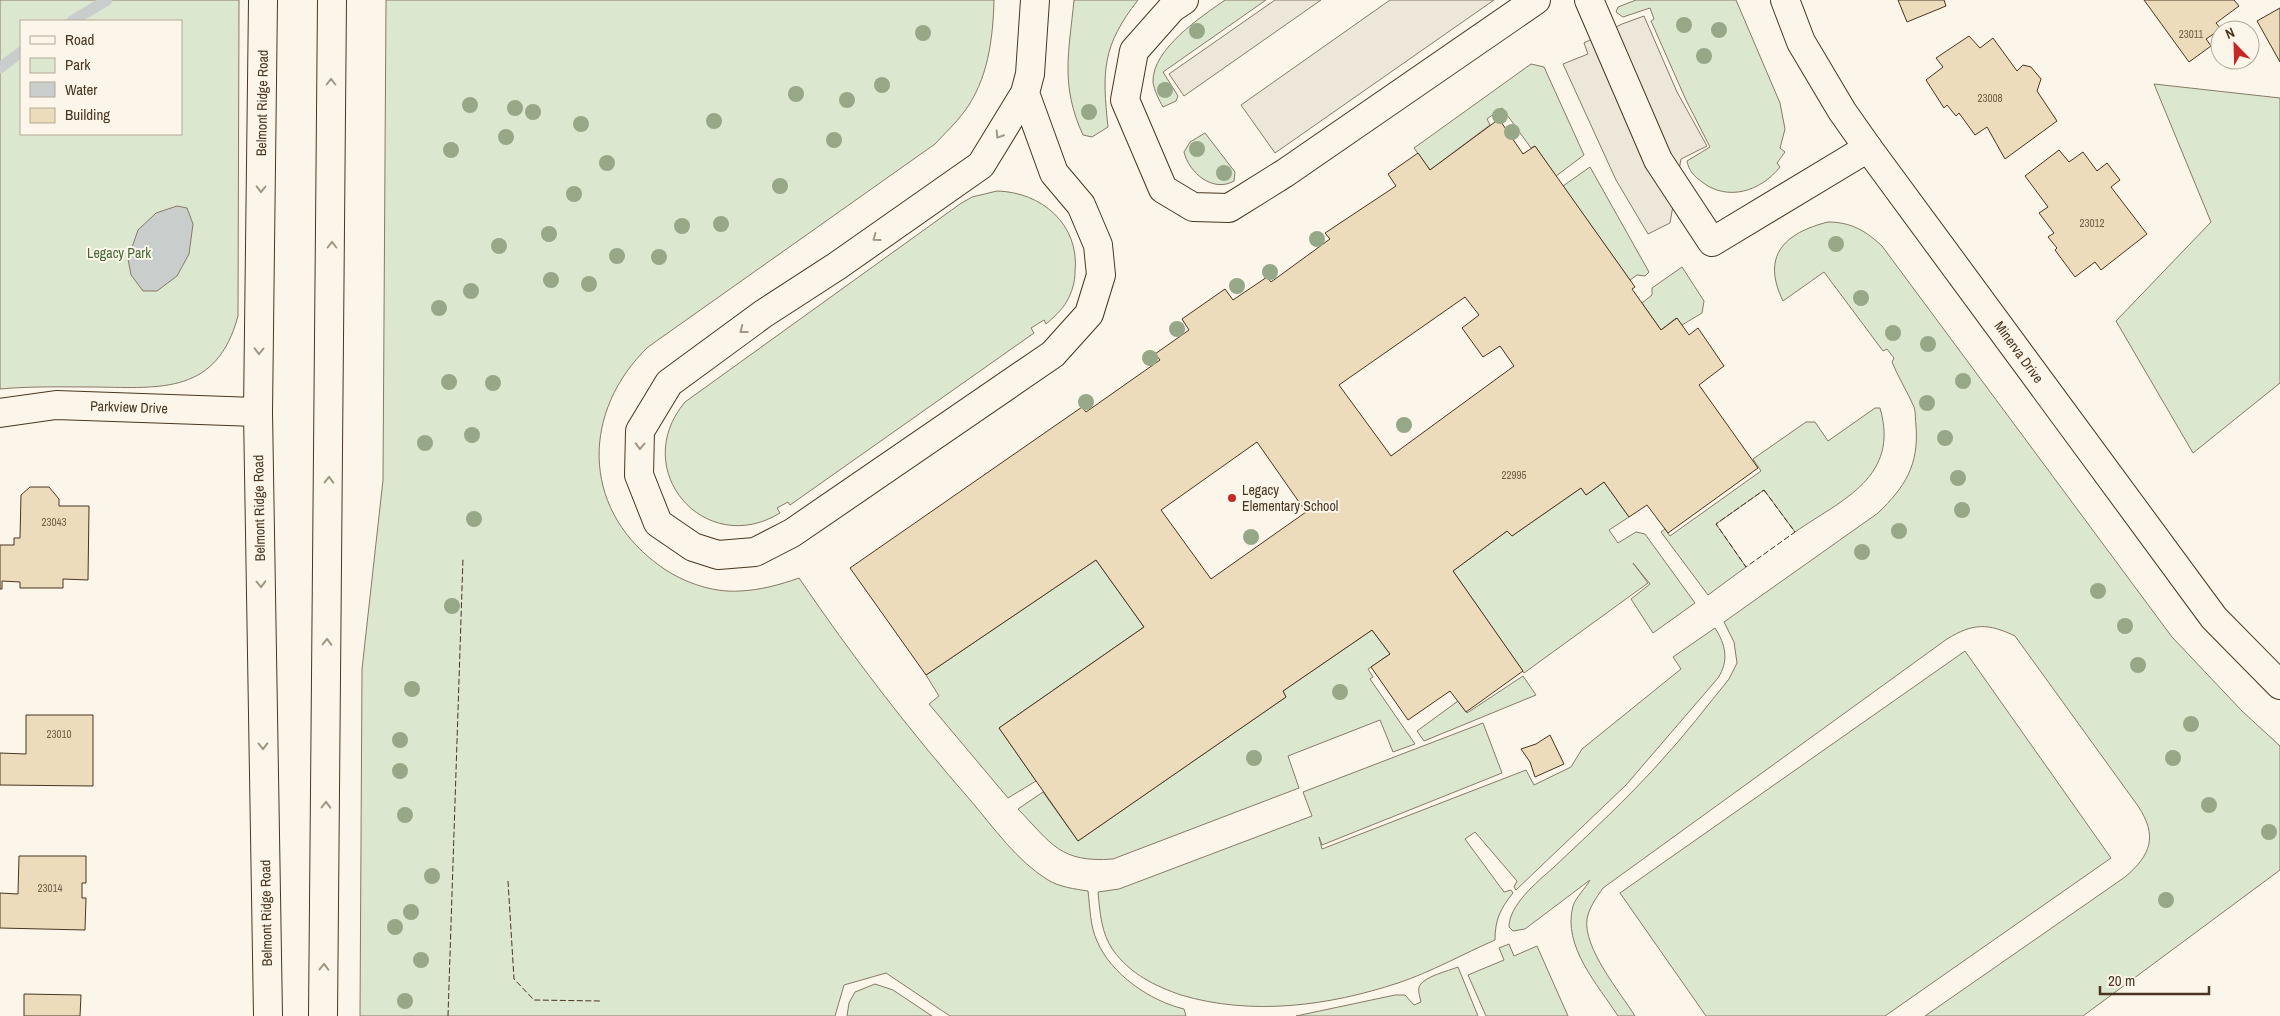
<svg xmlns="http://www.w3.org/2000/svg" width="2280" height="1016" viewBox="0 0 2280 1016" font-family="'Archivo Narrow',sans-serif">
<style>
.green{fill:#dce7d0;stroke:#887966;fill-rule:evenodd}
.parking{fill:#ede7d9;stroke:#887966}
.water{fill:#c9cecd;stroke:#887966}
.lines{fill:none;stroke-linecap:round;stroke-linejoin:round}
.stream{stroke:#c9cecd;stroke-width:11}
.building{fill:#ecdcbc;stroke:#4a3520;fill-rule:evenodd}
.minor-casing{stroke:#4a3520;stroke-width:30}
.major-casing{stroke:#4a3520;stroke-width:30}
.minor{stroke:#fbf6e9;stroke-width:28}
.major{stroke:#fbf6e9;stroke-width:28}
.fence{stroke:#4a3520;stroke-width:1;stroke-dasharray:6 2.5;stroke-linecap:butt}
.tree{fill:#96a887}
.oneway{stroke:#a29684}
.poi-dot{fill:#c62828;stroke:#fbf6e9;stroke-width:2}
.labels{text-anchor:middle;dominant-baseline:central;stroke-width:4;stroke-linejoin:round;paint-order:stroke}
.number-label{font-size:11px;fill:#725f47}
.street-label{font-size:14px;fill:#4a3520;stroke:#fbf6e9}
.park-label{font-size:14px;fill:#436837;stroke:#fbf6e9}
.poi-label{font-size:14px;fill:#4a3520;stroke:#fbf6e9;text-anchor:start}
</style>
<rect width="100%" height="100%" fill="#fbf6e9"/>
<g class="green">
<path d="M0 0H239L238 316C217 394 162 388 96 387 64 387 32 386 0 389ZM21 21H181V134H21Z"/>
<path d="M386 0H994C993 39 988 80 964 112 956 123 945 133 935 144L648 347C582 411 581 506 656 563 679 581 711 593 740 591 761 590 779 585 799 578 852 656 909 730 971 801 994 828 1017 861 1048 880 1059 887 1075 889 1088 891 1090 907 1090 926 1097 941 1111 974 1150 1001 1184 1009L1186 1016H950L886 973 844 985 835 1016H360L362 669 383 480Z"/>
<path d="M1074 0H1138C1102 46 1102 71 1108 127L1092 137 1083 135C1060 85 1069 52 1074 0Z"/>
<path d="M1225 0H1266L1163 72 1178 96 1176 101 1163 107C1159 100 1154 90 1153 82 1152 49 1201 17 1225 0Z"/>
<path d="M1636 0H1736L1780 103 1785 129 1780 148 1785 152 1777 163 1780 167C1761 191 1728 202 1702 182 1694 176 1689 171 1687 161L1710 147 1686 100 1651 21 1654 19 1650 8 1623 17 1616 12 1618 7Z"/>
<polygon points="1531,64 1544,67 1584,155 1556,176 1535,146 1531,148 1502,108 1487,119 1490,125 1430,170 1414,148"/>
<polygon points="2154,84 2280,98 2280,383 2193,453 2116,321 2211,222"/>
<path d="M1205 133 1235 172 1234 181C1213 193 1189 173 1184 152L1190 142Z"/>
<polygon points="1590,167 1649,272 1645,276 1637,275 1630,280 1563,186"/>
<path d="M997 191C1041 192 1080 224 1075 272 1075 282 1072 292 1067 301 1062 310 1054 317 1046 324L1044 320 1031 328 1034 333 790 505 788 502 777 508 780 513C705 559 628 470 685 402L960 204 972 197Z"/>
<path d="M1828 222C1851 222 1866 231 1882 246L2172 637 2242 711 2280 746V870L2083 1016H1925L2125 877C2151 855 2158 836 2138 806L2015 636C1988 623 1973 623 1947 639L1603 888C1596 898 1589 908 1587 919 1583 948 1620 992 1635 1016H1618C1598 985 1562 946 1573 906 1576 897 1585 889 1590 880L1525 929 1513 931 1509 927C1509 905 1537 882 1553 868 1590 833 1627 799 1661 761 1685 735 1707 706 1729 679L1737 663 1734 642 1724 622 1878 513C1905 487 1919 465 1916 426 1915 420 1916 412 1914 407 1907 391 1898 377 1892 362L1894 358 1887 349 1883 351 1824 272 1783 301C1761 256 1784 233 1828 222Z"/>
<polygon points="1682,267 1704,301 1702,313 1682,325 1676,318 1661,330 1642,303 1652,295 1652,288"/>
<path d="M1875 408H1880C1900 477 1843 499 1795 532L1764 490 1716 524 1746 567 1708 595 1661 532 1665 529 1670 536 1761 471 1753 459 1806 422H1815L1828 441Z"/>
<polygon points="1604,482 1629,517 1609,530 1618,543 1636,532 1645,534 1695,603 1653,633 1631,599 1650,584 1633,563 1648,583 1524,673 1453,571 1507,531 1512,536 1581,488 1586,495"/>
<polygon points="1096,560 1144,627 999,728 1036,781 1008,798 929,704 939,696 926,675"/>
<path d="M1715 628C1726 645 1729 661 1718 678L1626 785 1516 890 1514 887 1517 881 1475 832 1465 839 1504 892 1511 890 1513 893C1500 909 1495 920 1495 940 1463 954 1431 972 1398 983 1328 1006 1252 1016 1181 995 1155 986 1130 974 1113 950 1101 933 1100 912 1098 892L1119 889 1312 816 1303 792 1483 723 1502 773 1322 845 1319 837 1322 849 1526 770 1534 785 1571 767 1582 749 1681 669 1673 657Z"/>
<path d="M1372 630 1390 654 1368 669 1373 677 1370 679 1415 744 1393 752 1380 720 1288 756 1299 788 1113 859C1060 863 1052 844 1018 809L1043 792 1078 841 1286 697 1283 691Z"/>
<polygon points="1965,651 2111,858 1885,1016 1706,1016 1620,893"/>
<polygon points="1523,676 1536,695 1424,741 1417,731 1458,701 1467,713"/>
<polygon points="1509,944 1514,956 1537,946 1568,1016 1486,1016 1468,975 1504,960 1499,948"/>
<path d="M1458 967 1478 1016H1296L1395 995H1405L1414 1005 1421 1002C1420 997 1417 990 1420 985 1426 976 1448 971 1458 967Z"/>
<polygon points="875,984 893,990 932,1016 847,1016 849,1003 855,992"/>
</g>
<g class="parking">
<polygon points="1275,0 1321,0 1184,96 1169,74"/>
<polygon points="1390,0 1494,0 1275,153 1241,105"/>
<polygon points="1644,16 1677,92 1707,146 1681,159 1670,223 1648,234 1616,180 1563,64 1588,54 1584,43 1622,24"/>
</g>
<polygon class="water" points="177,206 187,208 193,224 189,254 177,276 157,291 143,291 131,275 128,259 138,230 156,213"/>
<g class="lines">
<g class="stream">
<polyline points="72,21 107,0"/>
<polyline points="0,68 21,52"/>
</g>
</g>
<g class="building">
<polygon points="1898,0 1944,0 1946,6 1907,22"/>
<polygon points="2144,0 2234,0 2239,6 2216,23 2221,29 2206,39 2211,46 2189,62"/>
<polygon points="2280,8 2280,62 2257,21"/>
<polygon points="1969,36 1980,48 1993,38 2017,71 2023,65 2031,67 2041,79 2037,91 2057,121 2005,159 1987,127 1975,135 1959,113 1956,116 1947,105 1944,108 1926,80 1943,67 1936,58"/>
<path d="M1499 119 1523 154 1535 146 1635 287 1632 289 1661 330 1677 318 1689 335 1698 328 1724 366 1699 385 1758 468 1668 533 1647 505 1629 517 1604 482 1586 495 1581 488 1512 536 1507 531 1453 571 1523 671 1466 712 1450 691 1408 720 1371 667 1390 654 1372 630 1283 691 1286 697 1078 841 999 728 1144 627 1096 560 926 675 850 568 1082 407 1086 412 1160 360 1155 354 1189 330 1182 319 1225 289 1233 300 1267 277 1271 282 1330 239 1325 233 1396 186 1388 174 1418 153 1430 170ZM1465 297 1479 315 1462 328 1483 357 1500 346 1514 366 1391 456 1339 385ZM1257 442 1306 512 1211 579 1161 510Z"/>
<polygon points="2059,150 2069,162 2083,152 2097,171 2107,163 2120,180 2111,187 2147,234 2101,270 2095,262 2075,277 2055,250 2057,248 2048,237 2054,233 2039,213 2048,207 2025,176"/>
<polygon points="30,487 49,487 59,499 59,506 89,506 88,580 63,579 63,588 20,588 20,582 2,581 2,589 0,589 0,545 14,545 14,538 20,538 21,495"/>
<polygon points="26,715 93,715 93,786 0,785 0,753 26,754"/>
<polygon points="1550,735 1564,764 1535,777 1530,762 1521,749 1536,744"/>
<polygon points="19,856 86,856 86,883 82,883 82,898 86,898 85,930 0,928 0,893 18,894"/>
<polygon points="24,994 81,995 80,1016 24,1016"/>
</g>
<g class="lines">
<defs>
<g id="minor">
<polyline points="1184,0 1172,8 1134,51 1125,100 1163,189 1193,207 1229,208 1285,173 1536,0"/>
<polyline points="1589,0 1658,160 1712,242 1868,148"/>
<polyline points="1785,0 1801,42 1842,111 1868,148 2214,618 2280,685"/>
<polyline points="1025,93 1054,173 1081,205 1098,245 1101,275 1089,314 1053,354 792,533 755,552 718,555 693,547 658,523 639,475 640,431 669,383 763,314 837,266 981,165 1025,93 1030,74 1035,0"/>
<polyline points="0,413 56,405 258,412"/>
</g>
<g id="major">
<polyline points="263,0 258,412 268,1016"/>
<polyline points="323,1016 332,0"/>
</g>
</defs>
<use href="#minor" class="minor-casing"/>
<use href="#major" class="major-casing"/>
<use href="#minor" class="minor"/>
<use href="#major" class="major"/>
<g class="fence">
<polygon points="1764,490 1795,532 1746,567 1716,524"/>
<polyline points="508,881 514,979 534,1000 601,1001"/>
<polyline points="448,1016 463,558"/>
</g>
</g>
<g class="tree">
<circle cx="1684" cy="25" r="8"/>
<circle cx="1719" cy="30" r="8"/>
<circle cx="1197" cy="31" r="8"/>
<circle cx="923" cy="33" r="8"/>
<circle cx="1704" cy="56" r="8"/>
<circle cx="882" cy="85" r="8"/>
<circle cx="1165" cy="90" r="8"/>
<circle cx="796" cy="94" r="8"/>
<circle cx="847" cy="100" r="8"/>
<circle cx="470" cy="105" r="8"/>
<circle cx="515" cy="108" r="8"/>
<circle cx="533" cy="112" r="8"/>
<circle cx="1089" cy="112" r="8"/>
<circle cx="1500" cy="116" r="8"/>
<circle cx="714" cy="121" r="8"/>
<circle cx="581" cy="124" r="8"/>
<circle cx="1512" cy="132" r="8"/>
<circle cx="506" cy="137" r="8"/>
<circle cx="834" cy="140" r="8"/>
<circle cx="1197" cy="149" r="8"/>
<circle cx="451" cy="150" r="8"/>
<circle cx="607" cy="163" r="8"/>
<circle cx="1224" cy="173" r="8"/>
<circle cx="780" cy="186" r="8"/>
<circle cx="574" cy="194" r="8"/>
<circle cx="721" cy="224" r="8"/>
<circle cx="682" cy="226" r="8"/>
<circle cx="549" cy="234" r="8"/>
<circle cx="1317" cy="239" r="8"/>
<circle cx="1836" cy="244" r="8"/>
<circle cx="499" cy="246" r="8"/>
<circle cx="617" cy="256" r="8"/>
<circle cx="659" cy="257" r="8"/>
<circle cx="1270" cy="272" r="8"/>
<circle cx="551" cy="280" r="8"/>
<circle cx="589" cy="284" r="8"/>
<circle cx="1237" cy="286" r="8"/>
<circle cx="471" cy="291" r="8"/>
<circle cx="1861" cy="298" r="8"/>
<circle cx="439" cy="308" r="8"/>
<circle cx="1177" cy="329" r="8"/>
<circle cx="1893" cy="333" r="8"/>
<circle cx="1928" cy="344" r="8"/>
<circle cx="1150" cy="358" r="8"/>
<circle cx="1963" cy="381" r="8"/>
<circle cx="449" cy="382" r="8"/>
<circle cx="493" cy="383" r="8"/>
<circle cx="1086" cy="402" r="8"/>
<circle cx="1927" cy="403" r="8"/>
<circle cx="1404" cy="425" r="8"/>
<circle cx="472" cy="435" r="8"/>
<circle cx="1945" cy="438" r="8"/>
<circle cx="425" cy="443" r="8"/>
<circle cx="1958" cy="478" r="8"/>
<circle cx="1962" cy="510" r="8"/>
<circle cx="474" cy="519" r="8"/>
<circle cx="1899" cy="531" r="8"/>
<circle cx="1251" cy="537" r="8"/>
<circle cx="1862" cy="552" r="8"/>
<circle cx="2098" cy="591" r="8"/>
<circle cx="452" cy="606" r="8"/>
<circle cx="2125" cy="626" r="8"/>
<circle cx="2138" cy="665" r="8"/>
<circle cx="412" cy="689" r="8"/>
<circle cx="1340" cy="692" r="8"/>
<circle cx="2191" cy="724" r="8"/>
<circle cx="400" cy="740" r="8"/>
<circle cx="1254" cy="758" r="8"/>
<circle cx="2173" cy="758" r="8"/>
<circle cx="400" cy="771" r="8"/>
<circle cx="2209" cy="805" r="8"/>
<circle cx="405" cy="815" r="8"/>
<circle cx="2269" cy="832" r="8"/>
<circle cx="432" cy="876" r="8"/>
<circle cx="2166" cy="900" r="8"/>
<circle cx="411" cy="912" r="8"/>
<circle cx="395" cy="927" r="8"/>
<circle cx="421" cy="960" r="8"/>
<circle cx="405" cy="1001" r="8"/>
</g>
<defs><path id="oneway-chevron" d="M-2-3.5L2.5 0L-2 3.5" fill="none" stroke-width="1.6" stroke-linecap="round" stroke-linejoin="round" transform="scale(1.25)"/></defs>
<g class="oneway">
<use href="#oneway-chevron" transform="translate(331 82) rotate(-90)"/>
<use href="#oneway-chevron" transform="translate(999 135) rotate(122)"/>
<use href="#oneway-chevron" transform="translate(261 189) rotate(91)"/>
<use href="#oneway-chevron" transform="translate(876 238) rotate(144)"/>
<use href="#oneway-chevron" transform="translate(332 245) rotate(-90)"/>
<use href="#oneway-chevron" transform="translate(743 330) rotate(142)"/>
<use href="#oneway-chevron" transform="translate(259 351) rotate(91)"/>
<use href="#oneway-chevron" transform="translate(640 446) rotate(91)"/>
<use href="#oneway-chevron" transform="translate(329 480) rotate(-89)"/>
<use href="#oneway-chevron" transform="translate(261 584) rotate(89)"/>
<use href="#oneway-chevron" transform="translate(327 642) rotate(-89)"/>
<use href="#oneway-chevron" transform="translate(263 746) rotate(89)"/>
<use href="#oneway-chevron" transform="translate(326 805) rotate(-89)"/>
<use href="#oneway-chevron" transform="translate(324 967) rotate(-89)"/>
</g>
<circle class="poi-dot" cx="1232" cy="498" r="5"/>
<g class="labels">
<g class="number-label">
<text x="2191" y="34">23011</text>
<text x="1990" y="98">23008</text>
<text x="2092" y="223">23012</text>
<text x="1514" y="475">22995</text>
<text x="54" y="522">23043</text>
<text x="59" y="734">23010</text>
<text x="50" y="888">23014</text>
</g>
<g class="street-label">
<text transform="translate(262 103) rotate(-89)">Belmont Ridge Road</text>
<text transform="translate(2019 352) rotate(54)">Minerva Drive</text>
<text transform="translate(129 407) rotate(2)">Parkview Drive</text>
<text transform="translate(259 508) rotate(-91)">Belmont Ridge Road</text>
<text transform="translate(266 913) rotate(-91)">Belmont Ridge Road</text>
</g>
<g class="park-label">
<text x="119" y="253">Legacy Park</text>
</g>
<g class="poi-label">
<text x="1242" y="490">Legacy<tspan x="1242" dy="16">Elementary School</tspan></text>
</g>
</g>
<rect x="20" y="20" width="162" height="115" fill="#fbf6e9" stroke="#b4a999"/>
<rect x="30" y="36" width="25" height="8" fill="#fbf6e9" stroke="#b4a999"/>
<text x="65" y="45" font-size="15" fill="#4a3520">Road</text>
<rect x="30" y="58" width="25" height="15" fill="#dce7d0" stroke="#b4a999"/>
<text x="65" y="70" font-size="15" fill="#4a3520">Park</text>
<rect x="30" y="82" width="25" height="15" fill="#c9cecd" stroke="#b4a999"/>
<text x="65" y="95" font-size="15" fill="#4a3520">Water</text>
<rect x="30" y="108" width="25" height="15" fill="#ecdcbc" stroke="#b4a999"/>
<text x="65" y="120" font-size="15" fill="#4a3520">Building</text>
<g transform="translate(2235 45) rotate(337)"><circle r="24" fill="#fbf6e9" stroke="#b4a999"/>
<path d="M0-4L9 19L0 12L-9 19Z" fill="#c62828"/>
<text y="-8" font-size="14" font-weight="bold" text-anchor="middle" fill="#4a3520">N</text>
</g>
<path d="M2100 986v8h109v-8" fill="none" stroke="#4a3520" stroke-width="2.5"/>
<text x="2108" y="986" font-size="15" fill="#4a3520" stroke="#fbf6e9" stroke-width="4" paint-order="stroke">20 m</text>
</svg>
